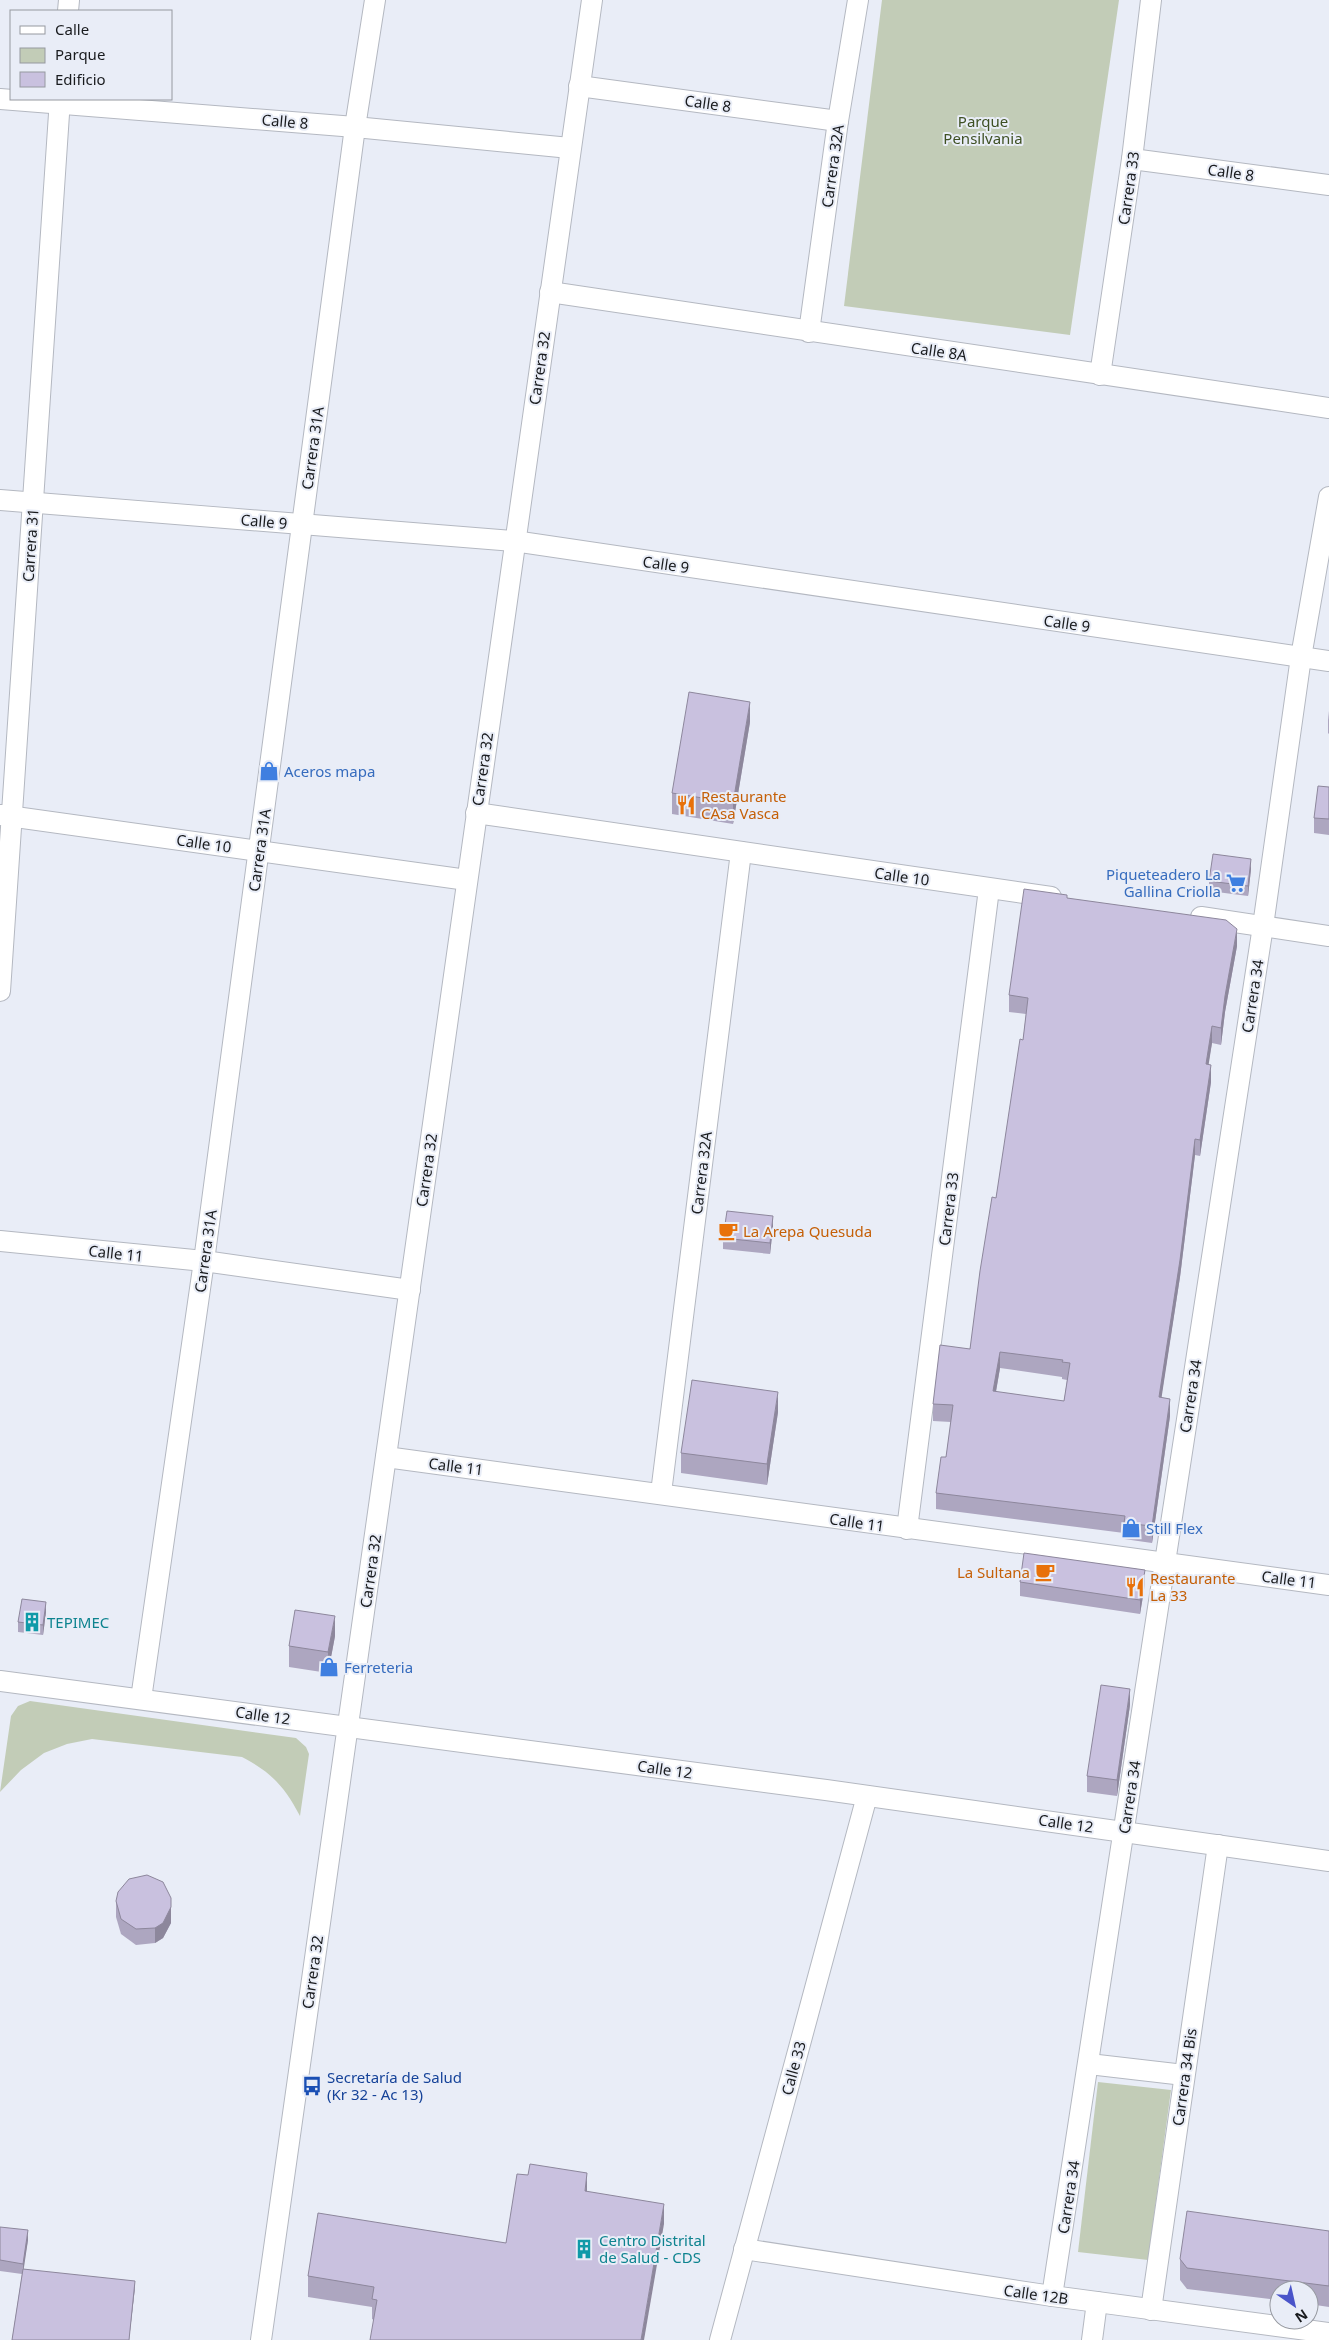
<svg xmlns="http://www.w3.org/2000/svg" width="1329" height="2340" viewBox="0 0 1329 2340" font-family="'Noto Sans',sans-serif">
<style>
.green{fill:#c2ccb7}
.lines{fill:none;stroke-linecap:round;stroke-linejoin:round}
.minor-casing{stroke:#b4b8c1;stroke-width:22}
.minor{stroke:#fff;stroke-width:20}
.wall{fill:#ada6c0;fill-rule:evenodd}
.shaded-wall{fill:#8d879c}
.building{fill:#c9c1df;stroke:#8d879c;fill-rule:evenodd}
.labels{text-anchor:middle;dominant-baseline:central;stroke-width:4;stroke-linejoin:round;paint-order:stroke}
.street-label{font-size:15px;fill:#191b1e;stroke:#e9edf7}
.park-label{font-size:15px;fill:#3e5023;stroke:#e9edf7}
.shop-label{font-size:15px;fill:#366cbe;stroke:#e9edf7;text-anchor:start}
.food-label{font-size:15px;fill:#c56008;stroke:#e9edf7;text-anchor:start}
.culture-label{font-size:15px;fill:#0d838f;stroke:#e9edf7;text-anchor:start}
.transit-label{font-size:15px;fill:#164399;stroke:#e9edf7;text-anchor:start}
</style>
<rect width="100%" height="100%" fill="#e9edf7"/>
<g class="green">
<polygon points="882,0 1119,0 1070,335 844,306"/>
<path d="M30 1701 296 1738 306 1747 309 1754 300 1816C284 1786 272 1773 242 1757L92 1739 67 1744 44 1753 21 1770 0 1792 11 1716 18 1706Z"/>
<polygon points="1098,2082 1171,2090 1148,2260 1078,2252"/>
</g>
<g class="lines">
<defs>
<g id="minor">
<polyline points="68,11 69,0"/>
<polyline points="579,86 838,121"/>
<polyline points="0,99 355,127 570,148"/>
<polyline points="1132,159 1329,185"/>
<polyline points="550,292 1329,408"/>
<polyline points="809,332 838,121 858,0"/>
<polyline points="1100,375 1132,159 1151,0"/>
<polyline points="0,500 514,541 1329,661"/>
<polyline points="476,813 1051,897"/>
<polyline points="1,815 467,880"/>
<polyline points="1201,917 1329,936"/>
<polyline points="0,991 60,99"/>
<polyline points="0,1241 204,1261 410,1290"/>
<polyline points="386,1457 1329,1585"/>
<polyline points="661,1493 741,852"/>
<polyline points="907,1529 989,889"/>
<polyline points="0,1681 826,1790 1329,1861"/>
<polyline points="141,1699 204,1261 355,127 375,0"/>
<polyline points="1089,2064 1184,2075"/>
<polyline points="744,2249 1052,2296 1329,2333"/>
<polyline points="1052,2296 1263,926 1301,657 1329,497"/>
<polyline points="1151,2310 1218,1845"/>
<polyline points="261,2340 592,0"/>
<polyline points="720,2340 867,1796"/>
<polyline points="1092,2340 1097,2302"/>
</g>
</defs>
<use href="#minor" class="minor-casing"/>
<use href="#minor" class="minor"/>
</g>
<g class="wall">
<polygon points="1329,711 1329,734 1328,733 1328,720"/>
<polygon points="750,722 733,824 672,814 672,793"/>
<polygon points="1329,787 1329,835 1314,833 1314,818"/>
<polygon points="1251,869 1248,896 1209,891 1209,881"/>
<path d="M1067 898 1237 946 1225 1012 1221 1045 1212 1043 1208 1065 1211 1082 1200 1156 1195 1155 1180 1277 1161 1398 1170 1416 1152 1543 1124 1539V1533L936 1509V1493L946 1457 951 1422 933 1421V1404L970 1349 1023 1040 1026 1014 1009 1012V995ZM1000 1368 1062 1377V1379L1067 1380 1064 1401 996 1392Z"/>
<polygon points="773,1227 770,1254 723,1249 723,1238"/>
<polygon points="778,1412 767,1485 681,1473 681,1453"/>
<polygon points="1020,1582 1145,1584 1140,1614 1020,1596"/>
<polygon points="46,1612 43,1635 18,1632 18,1622"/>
<polygon points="335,1636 328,1673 289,1667 289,1646"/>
<polygon points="1130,1705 1117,1796 1087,1792 1087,1776"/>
<polygon points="116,1901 171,1923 163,1938 155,1943 136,1945 121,1934 116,1917"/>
<polygon points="528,2175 587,2192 664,2224 374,2320 372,2319 372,2307 308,2297 308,2276 506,2243"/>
<polygon points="0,2227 28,2240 23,2269 135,2287 129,2340 12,2340 22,2274 0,2271"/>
<polygon points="1329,2231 1329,2307 1309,2304 1309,2290 1279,2290 1279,2300 1187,2289 1180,2280 1180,2259"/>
</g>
<g class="shaded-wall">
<polygon points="750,702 750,722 733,824 733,803"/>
<polygon points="1251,859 1251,869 1248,896 1248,886"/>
<polygon points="1237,929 1237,946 1225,1012 1221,1045 1221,1028 1225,996"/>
<polygon points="1212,1026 1212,1043 1206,1081 1206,1064"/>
<polygon points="1211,1065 1211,1082 1200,1156 1200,1140"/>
<polygon points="1195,1139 1195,1155 1180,1277 1159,1414 1159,1397"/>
<polygon points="773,1216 773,1227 770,1254 770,1243"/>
<polygon points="1000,1352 1000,1368 993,1408 993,1391"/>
<polygon points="778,1392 778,1412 767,1485 767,1464"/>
<polygon points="1170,1399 1170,1416 1152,1543 1152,1526"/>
<polygon points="1145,1570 1145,1584 1140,1614 1140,1600"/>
<polygon points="46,1602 46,1612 43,1635 43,1625"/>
<polygon points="335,1616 335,1636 328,1673 328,1652"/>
<polygon points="1130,1689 1130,1705 1117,1796 1117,1780"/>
<polygon points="171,1898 171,1923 163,1938 155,1943 155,1928"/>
<polygon points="587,2173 587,2194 585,2191"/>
<polygon points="664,2204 664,2224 644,2340 641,2340"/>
<polygon points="28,2230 28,2240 23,2274 23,2264"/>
<polygon points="135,2281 135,2287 129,2340"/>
</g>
<g class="building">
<polygon points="689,692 750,702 733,803 672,793"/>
<polygon points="1318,786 1329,787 1329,819 1314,818"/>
<polygon points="1213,854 1251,859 1248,886 1209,881"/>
<path d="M1024 889 1067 895V898L1226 920 1237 929 1225 996 1221 1028 1212 1026 1206 1064 1211 1065 1200 1140 1195 1139 1180 1260 1159 1397 1170 1399 1152 1526 1124 1523 1125 1516 936 1493 941 1457H946L953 1405 933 1404 940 1345 970 1349 980 1271 992 1197 996 1198 1020 1039 1023 1040 1028 998 1009 995ZM1000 1352 1063 1360 1062 1362 1070 1363 1064 1401 993 1391Z"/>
<polygon points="727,1211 773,1216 770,1243 723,1238"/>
<polygon points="692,1380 778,1392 767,1464 681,1453"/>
<polygon points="1024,1553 1145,1570 1140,1600 1020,1582"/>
<polygon points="22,1599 46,1602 43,1625 18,1622"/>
<polygon points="295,1610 335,1616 328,1652 289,1646"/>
<polygon points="1101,1685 1130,1689 1117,1780 1087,1776"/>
<polygon points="147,1875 163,1882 171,1898 171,1907 163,1923 155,1928 136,1929 121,1919 116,1901 118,1892 129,1879"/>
<polygon points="530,2164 587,2173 585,2191 664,2204 641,2340 370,2340 377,2300 372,2299 374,2287 308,2276 318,2213 506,2243 517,2174 528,2175"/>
<polygon points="1187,2211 1329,2231 1329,2286 1187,2268 1180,2259"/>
<polygon points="0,2227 28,2230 23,2264 0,2260"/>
<polygon points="23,2269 135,2281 129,2340 12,2340"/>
</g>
<defs>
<symbol id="shop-bare" viewBox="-9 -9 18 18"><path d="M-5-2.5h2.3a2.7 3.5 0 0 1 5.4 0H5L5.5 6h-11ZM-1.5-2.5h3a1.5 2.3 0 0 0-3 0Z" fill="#3f7fe0" stroke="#e9edf7" stroke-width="2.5" paint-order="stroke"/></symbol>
<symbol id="restaurant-bare" viewBox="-9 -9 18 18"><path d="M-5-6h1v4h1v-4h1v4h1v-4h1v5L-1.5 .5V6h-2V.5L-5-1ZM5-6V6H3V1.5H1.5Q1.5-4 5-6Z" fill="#e8710a" stroke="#e9edf7" stroke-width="2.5" paint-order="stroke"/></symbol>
<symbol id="supermarket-bare" viewBox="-9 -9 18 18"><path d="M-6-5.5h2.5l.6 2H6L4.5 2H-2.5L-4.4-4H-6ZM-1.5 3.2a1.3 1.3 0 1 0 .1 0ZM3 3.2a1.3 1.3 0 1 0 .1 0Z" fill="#3f7fe0" stroke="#e9edf7" stroke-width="2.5" paint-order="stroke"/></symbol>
<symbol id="cafe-bare" viewBox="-9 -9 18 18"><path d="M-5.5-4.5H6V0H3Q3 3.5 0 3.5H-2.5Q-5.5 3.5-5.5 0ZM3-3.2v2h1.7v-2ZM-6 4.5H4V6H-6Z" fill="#e8710a" stroke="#e9edf7" stroke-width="2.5" paint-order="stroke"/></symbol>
<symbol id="building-bare" viewBox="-9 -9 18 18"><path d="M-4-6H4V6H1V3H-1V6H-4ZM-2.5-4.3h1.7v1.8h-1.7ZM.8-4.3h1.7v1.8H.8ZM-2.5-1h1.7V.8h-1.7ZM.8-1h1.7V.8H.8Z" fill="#0f9aa8" stroke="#e9edf7" stroke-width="2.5" paint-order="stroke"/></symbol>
<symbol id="bus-bare" viewBox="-9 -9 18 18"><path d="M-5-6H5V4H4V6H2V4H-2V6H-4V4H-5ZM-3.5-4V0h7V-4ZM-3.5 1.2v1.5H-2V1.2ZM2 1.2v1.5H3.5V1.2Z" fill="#1a4fb4" stroke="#e9edf7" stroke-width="2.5" paint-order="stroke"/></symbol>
</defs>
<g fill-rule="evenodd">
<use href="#shop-bare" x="255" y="757" width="28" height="28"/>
<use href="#restaurant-bare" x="672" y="791" width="28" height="28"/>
<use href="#supermarket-bare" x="1222" y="869" width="28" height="28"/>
<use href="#cafe-bare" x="714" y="1217" width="28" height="28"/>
<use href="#shop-bare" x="1117" y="1514" width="28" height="28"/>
<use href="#cafe-bare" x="1031" y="1558" width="28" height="28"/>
<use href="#restaurant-bare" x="1121" y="1573" width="28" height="28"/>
<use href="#building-bare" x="18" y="1608" width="28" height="28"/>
<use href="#shop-bare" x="315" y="1653" width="28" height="28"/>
<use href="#bus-bare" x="298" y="2072" width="28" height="28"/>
<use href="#building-bare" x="570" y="2235" width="28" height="28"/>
</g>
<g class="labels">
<g class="street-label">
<text transform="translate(708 103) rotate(8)">Calle 8</text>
<text transform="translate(285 121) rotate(5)">Calle 8</text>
<text transform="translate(832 166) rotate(-82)">Carrera 32A</text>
<text transform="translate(1231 172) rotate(8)">Calle 8</text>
<text transform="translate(1128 188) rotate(-82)">Carrera 33</text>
<text transform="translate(939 351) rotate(8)">Calle 8A</text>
<text transform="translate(539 368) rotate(-82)">Carrera 32</text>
<text transform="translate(312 448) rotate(-82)">Carrera 31A</text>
<text transform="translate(264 521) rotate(5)">Calle 9</text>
<text transform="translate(30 545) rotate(-86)">Carrera 31</text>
<text transform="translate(666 564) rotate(8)">Calle 9</text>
<text transform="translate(1067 623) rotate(8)">Calle 9</text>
<text transform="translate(482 769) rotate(-82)">Carrera 32</text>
<text transform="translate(204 843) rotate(8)">Calle 10</text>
<text transform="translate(259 850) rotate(-82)">Carrera 31A</text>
<text transform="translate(902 876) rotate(8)">Calle 10</text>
<text transform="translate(1252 996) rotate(-81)">Carrera 34</text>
<text transform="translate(426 1170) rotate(-82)">Carrera 32</text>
<text transform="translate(701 1173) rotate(-83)">Carrera 32A</text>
<text transform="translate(948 1209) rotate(-83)">Carrera 33</text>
<text transform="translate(205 1251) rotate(-82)">Carrera 31A</text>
<text transform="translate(116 1253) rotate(6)">Calle 11</text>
<text transform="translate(1190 1396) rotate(-81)">Carrera 34</text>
<text transform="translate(456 1466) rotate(7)">Calle 11</text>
<text transform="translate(857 1522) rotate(8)">Calle 11</text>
<text transform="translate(370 1571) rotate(-82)">Carrera 32</text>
<text transform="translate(1289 1579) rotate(7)">Calle 11</text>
<text transform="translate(263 1715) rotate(8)">Calle 12</text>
<text transform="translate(665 1769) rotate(8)">Calle 12</text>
<text transform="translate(1129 1797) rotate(-81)">Carrera 34</text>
<text transform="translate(1066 1823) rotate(8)">Calle 12</text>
<text transform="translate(312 1972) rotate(-82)">Carrera 32</text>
<text transform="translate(793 2068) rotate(-75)">Calle 33</text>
<text transform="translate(1184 2077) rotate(-82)">Carrera 34 Bis</text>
<text transform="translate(1068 2197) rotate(-81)">Carrera 34</text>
<text transform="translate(1036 2294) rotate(8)">Calle 12B</text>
</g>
<g class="park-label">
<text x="983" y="121">Parque<tspan x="983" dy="17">Pensilvania</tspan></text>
</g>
<g class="shop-label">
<text x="284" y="771">Aceros mapa</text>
<text x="1221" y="874" text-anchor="end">Piqueteadero La<tspan x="1221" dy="17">Gallina Criolla</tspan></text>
<text x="1146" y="1528">Still Flex</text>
<text x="344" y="1667">Ferreteria</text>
</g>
<g class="food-label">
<text x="701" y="796">Restaurante<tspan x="701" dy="17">CAsa Vasca</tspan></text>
<text x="743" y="1231">La Arepa Quesuda</text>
<text x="1030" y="1572" text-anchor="end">La Sultana</text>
<text x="1150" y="1578">Restaurante<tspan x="1150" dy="17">La 33</tspan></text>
</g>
<g class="culture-label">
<text x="47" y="1622">TEPIMEC</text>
<text x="599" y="2240">Centro Distrital<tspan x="599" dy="17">de Salud - CDS</tspan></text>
</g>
<g class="transit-label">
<text x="327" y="2077">Secretaría de Salud<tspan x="327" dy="17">(Kr 32 - Ac 13)</tspan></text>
</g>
</g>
<rect x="10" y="10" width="162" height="90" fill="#e9edf7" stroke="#9699a0"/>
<rect x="20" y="26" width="25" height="8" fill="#ffffff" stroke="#9699a0"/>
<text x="55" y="35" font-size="15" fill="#191b1e">Calle</text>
<rect x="20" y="48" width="25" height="15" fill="#c2ccb7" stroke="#9699a0"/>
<text x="55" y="60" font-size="15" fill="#191b1e">Parque</text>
<rect x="20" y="72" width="25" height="15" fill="#c9c1df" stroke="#9699a0"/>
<text x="55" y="85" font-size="15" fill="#191b1e">Edificio</text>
<g transform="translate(1294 2305) rotate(146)"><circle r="24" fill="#e9edf7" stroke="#9699a0"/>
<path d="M0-4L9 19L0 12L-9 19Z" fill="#4a54c9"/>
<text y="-8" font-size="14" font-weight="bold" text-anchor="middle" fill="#191b1e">N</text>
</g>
</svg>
